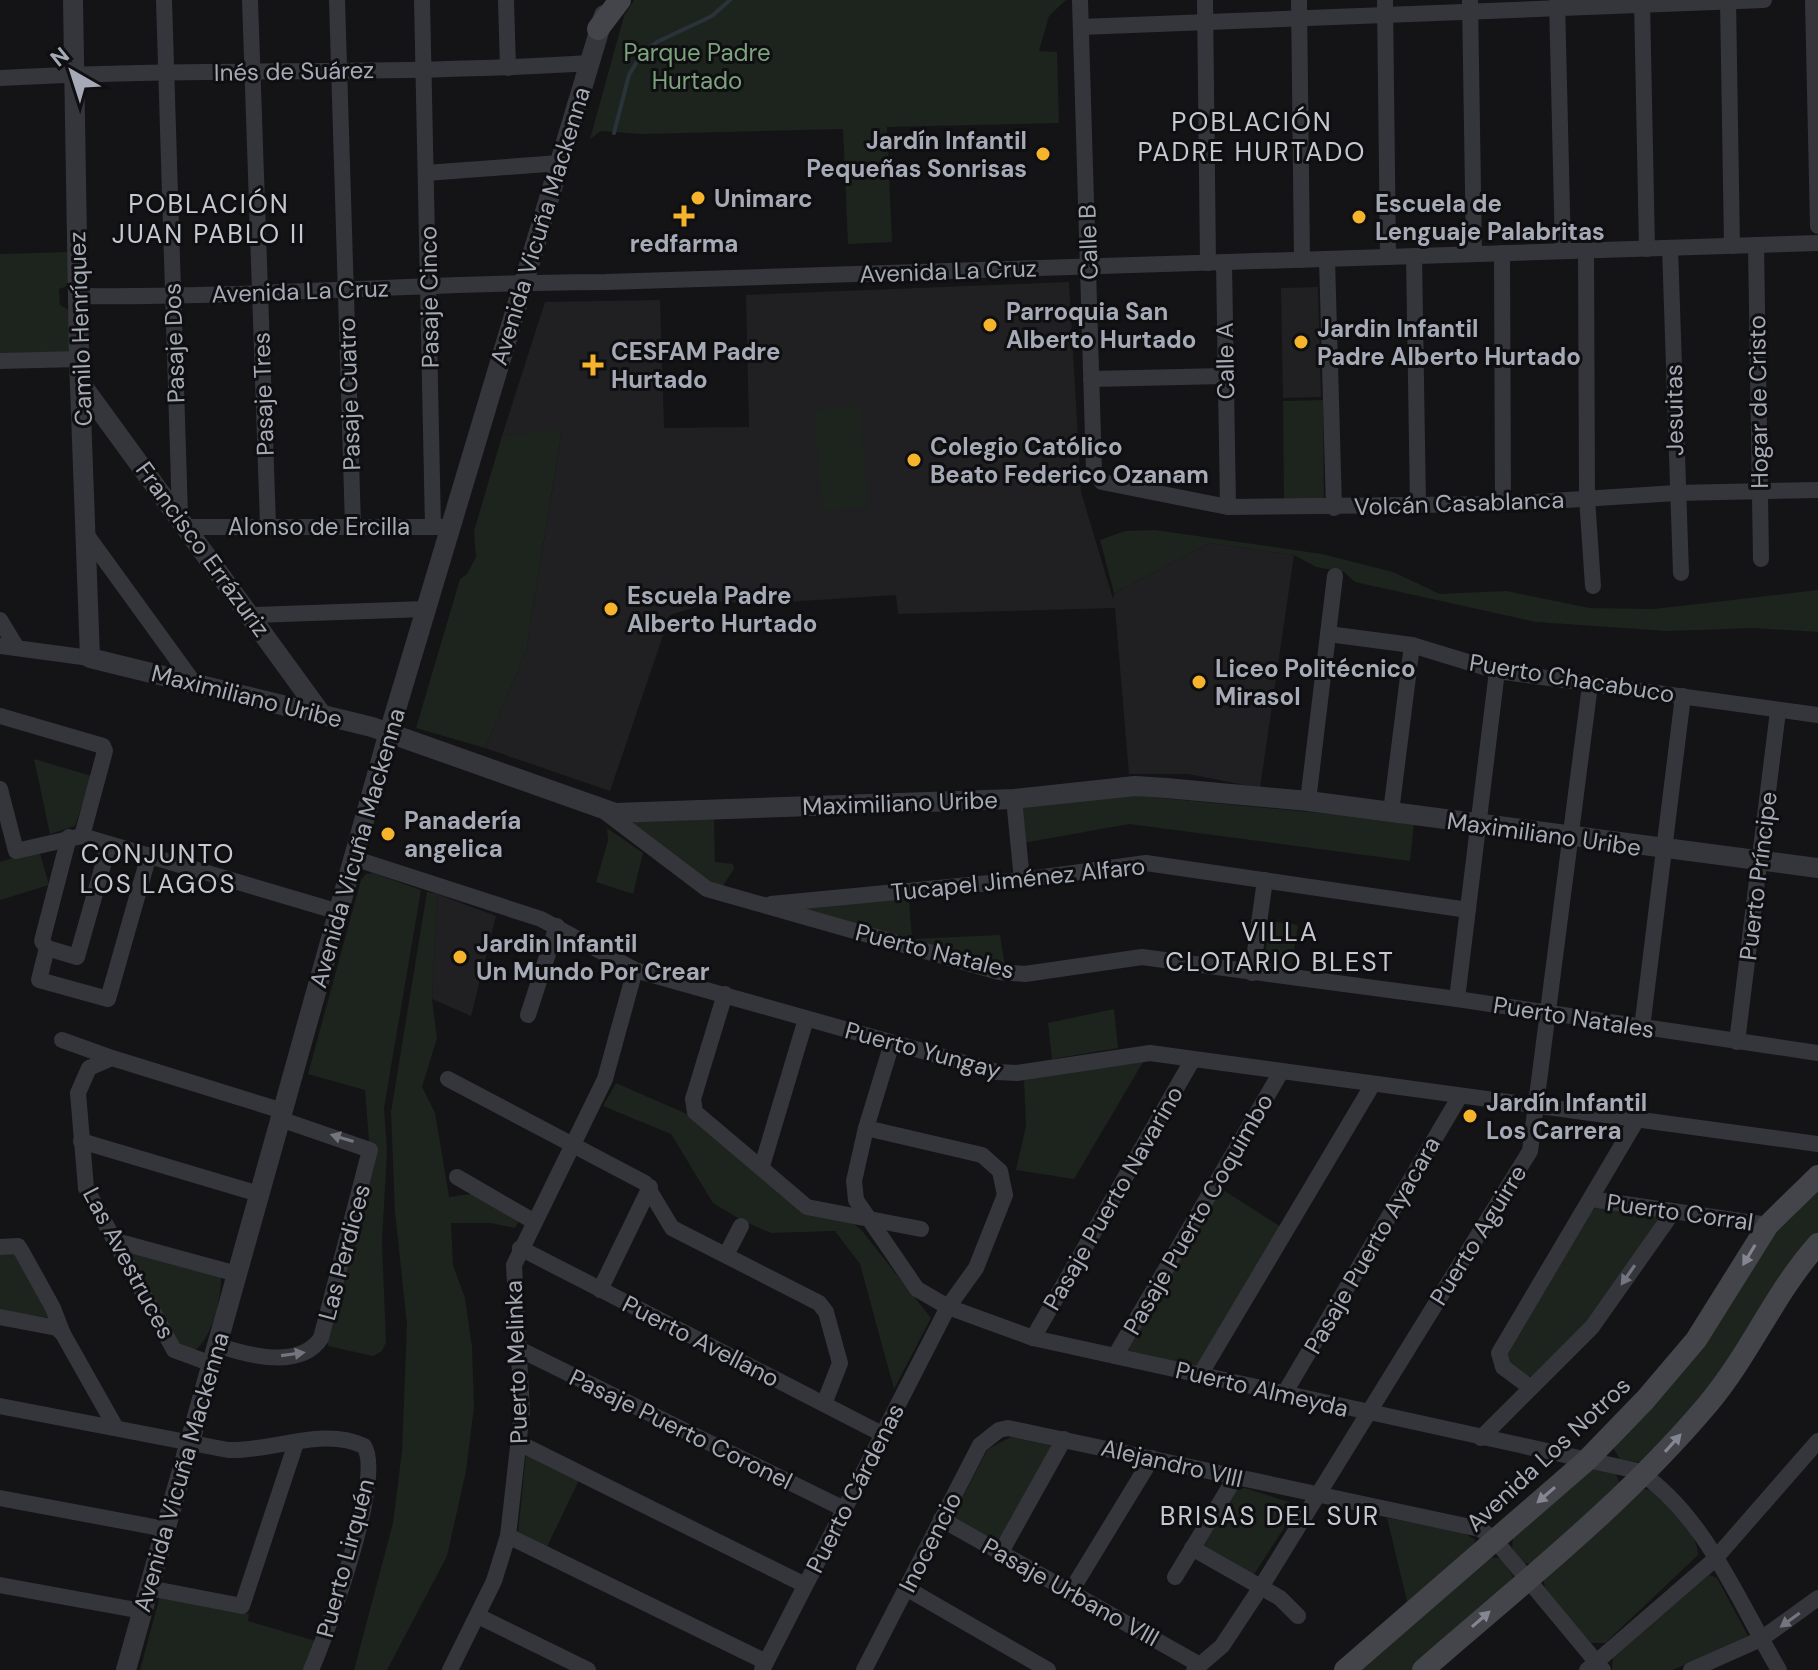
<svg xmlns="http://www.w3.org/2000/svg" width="1818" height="1670" viewBox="0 0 1818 1670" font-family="'DM Sans',sans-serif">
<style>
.built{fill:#202023}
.green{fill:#1c241d}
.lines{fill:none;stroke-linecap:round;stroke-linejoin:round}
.stream{stroke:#2a323a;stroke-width:4}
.minor{stroke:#35363b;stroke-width:16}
.tertiary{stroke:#35363b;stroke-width:20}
.secondary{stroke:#43454b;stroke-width:22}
.oneway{fill:#73767f}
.oneway2{fill:#838791}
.poi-dot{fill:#f5b42c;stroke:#0f0f11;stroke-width:3}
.labels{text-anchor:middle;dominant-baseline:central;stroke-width:6;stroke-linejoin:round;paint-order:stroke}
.park-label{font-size:24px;fill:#7ca27e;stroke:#0f0f11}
.street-label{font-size:24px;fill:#a5aab6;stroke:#0f0f11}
.poi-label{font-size:24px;font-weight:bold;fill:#a5aab6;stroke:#0f0f11;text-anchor:start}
.neighbourhood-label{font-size:26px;letter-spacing:2px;fill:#c6c9d2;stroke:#0f0f11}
</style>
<rect width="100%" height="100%" fill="#141416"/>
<g class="built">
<polygon points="1069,282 1081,492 1113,599 1114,593 1210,543 1294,555 1260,788 1188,774 1129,774 1115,608 898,614 896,595 753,604 715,601 670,615 610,791 485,748 526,651 562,430 502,436 545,302 660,300 664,428 749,427 746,295"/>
<polygon points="1318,287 1321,397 1283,398 1281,288"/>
<polygon points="437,894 496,916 471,1016 432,999"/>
</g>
<g class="green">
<polygon points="634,0 1066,0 1049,16 1039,51 1057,52 1059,123 887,127 892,242 848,244 843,129 642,134 601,131 590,139 624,16"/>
<polygon points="70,252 70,285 59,289 60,305 70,311 70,352 0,356 0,254"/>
<polygon points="1323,400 1324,500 1284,501 1283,401"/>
<polygon points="860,406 868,506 823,510 814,410"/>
<polygon points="562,429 526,651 485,748 416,728 460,579 467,574 476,557 474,531 502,436"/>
<polygon points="1155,530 1322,554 1393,572 1440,594 1506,591 1590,608 1654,609 1818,590 1818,632 1753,628 1668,631 1536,622 1355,582 1344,572 1316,567 1294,555 1210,543 1114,593 1100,540 1125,531"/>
<polygon points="34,759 92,776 75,826 50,834"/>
<polygon points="1129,795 1414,822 1410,861 1129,824 1023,843 1022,809 1025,805"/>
<polygon points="714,819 715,862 733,864 734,869 722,887 715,886 633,825 634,822"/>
<polygon points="607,828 643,853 633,894 596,882 608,841"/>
<polygon points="39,850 49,885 0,900 0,862"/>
<polygon points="373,873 421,890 384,1108 387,1151 382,1242 386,1342 382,1351 373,1356 328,1346 328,1332 369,1141 365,1090 308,1074 361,880 366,874"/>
<polygon points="427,892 437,894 432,999 437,1038 422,1087 435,1113 449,1197 478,1193 520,1219 515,1228 491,1223 451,1223 453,1265 465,1298 472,1347 474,1407 466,1471 447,1556 387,1670 354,1670 393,1523 402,1451 407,1324 395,1212 391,1112"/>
<polygon points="909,899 912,939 1000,935 1005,966 803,912 808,905"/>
<polygon points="1270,921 1298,925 1291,970 1263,966"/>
<polygon points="1114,1009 1118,1048 1052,1059 1048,1023"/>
<polygon points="1143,1062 1074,1179 1016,1170 1026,1126 1024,1079"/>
<polygon points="616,1083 694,1117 792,1199 853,1223 863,1232 931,1318 894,1389 860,1264 835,1231 771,1233 748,1223 736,1223 738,1218 713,1203 671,1134 603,1106"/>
<polygon points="1818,1183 1818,1233 1804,1247 1741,1349 1644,1463 1620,1459 1613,1448 1771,1229"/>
<polygon points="1220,1188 1281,1227 1194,1370 1125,1352"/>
<polygon points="1597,1207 1660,1215 1662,1219 1586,1322 1538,1375 1526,1377 1507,1366 1505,1351 1588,1212"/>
<path d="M127 1250 221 1276C222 1296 211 1342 193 1351L180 1345Z"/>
<polygon points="12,1251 21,1258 50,1318 0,1310 0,1252"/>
<polygon points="1011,1437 1051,1446 999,1542 992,1542 954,1519 953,1515 988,1449"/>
<polygon points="526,1454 579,1480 545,1551 518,1533"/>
<polygon points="1599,1469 1616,1474 1620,1485 1532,1564 1522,1563 1512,1552 1513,1532 1588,1470"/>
<polygon points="1245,1488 1289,1502 1293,1514 1253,1576 1202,1547 1236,1490"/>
<path d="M1645 1489C1668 1493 1697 1531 1698 1555L1605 1643H1591L1545 1589 1543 1576 1635 1491Z"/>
<polygon points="1387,1518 1463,1532 1475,1540 1473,1550 1408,1605"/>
<path d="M1485 1557 1501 1558 1513 1576C1508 1595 1431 1653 1412 1670H1354Z"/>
<polygon points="1709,1575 1717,1578 1748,1636 1673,1670 1612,1670 1613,1658"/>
<polygon points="161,1592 249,1614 248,1621 319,1642 306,1670 140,1670"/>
</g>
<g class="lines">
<polyline class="stream" points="614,133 629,75 642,53 657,42 712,16 730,0"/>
<g class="minor">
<polyline points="164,0 180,516"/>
<polyline points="250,0 268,525"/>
<polyline points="337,0 353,526"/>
<polyline points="422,0 433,527"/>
<polyline points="506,0 508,68"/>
<polyline points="1080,0 1094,471 1102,482 1228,507 1503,504 1676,493 1818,490"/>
<polyline points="1205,0 1208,263"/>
<polyline points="1299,0 1302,260"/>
<polyline points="1385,0 1388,257"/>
<polyline points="1470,0 1474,254"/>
<polyline points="1642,0 1647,249"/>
<polyline points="1728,0 1732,246"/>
<polyline points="1813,0 1818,226"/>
<polyline points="1557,1 1563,251"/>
<polyline points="1081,27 1764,0"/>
<path d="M0 78C196 67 393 76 588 63"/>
<polyline points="426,173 560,163"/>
<polyline points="1756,245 1761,559"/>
<polyline points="1670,248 1681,573"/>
<polyline points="1586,250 1587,498 1593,586"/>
<polyline points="1502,253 1503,504"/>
<polyline points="1414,256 1418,505"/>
<polyline points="1327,259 1334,508"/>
<polyline points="1224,262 1228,507"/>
<path d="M78 296C254 298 430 282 606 282L1818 243"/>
<polyline points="0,361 79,359"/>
<polyline points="1091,379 1225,376"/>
<polyline points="188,527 443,527"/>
<polyline points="86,534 194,683"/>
<polyline points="252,615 425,609"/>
<polyline points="0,620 17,648"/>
<polyline points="1328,634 1412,645 1497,671 1818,715"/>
<polyline points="0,646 90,658"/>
<polyline points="0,716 103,746 105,751 82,836"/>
<polyline points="0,789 16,851 82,836 339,912"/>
<polyline points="1014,799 1022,880"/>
<polyline points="1308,801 1335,576"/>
<polyline points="604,811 707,889 999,972 1025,974 1142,957 1457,999 1818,1053"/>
<polyline points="1391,812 1412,645"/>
<polyline points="69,837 42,941 47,948 77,957 109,844"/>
<polyline points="353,858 541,919 635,970 997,1072 1017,1073 1150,1053 1818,1144"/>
<polyline points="771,904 1022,880 1146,863 1468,910"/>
<polyline points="47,948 39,980 108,999 149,855"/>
<polyline points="1252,973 1265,880"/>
<polyline points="725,994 693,1099 695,1112 807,1207 921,1229"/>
<polyline points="1457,999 1497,671"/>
<polyline points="528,1015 557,926"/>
<polyline points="1642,1028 1683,696"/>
<polyline points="62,1040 112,1058"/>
<polyline points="1737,1042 1778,711"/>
<path d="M892 1043 866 1128 854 1181 856 1200 917 1289 948 1307 1033 1338 1638 1471C1705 1515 1739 1603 1779 1670"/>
<polyline points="448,1079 645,1183 672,1228 819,1303 826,1312 840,1363 824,1404"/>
<polyline points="81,1141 259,1194"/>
<polyline points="762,1166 806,1019"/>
<polyline points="457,1177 533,1221"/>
<polyline points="1591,1199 1768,1225"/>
<polyline points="116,1241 237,1274"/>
<polyline points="0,1247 18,1246 22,1252 53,1308 63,1334"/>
<polyline points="520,1248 882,1434"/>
<polyline points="726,1255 741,1226"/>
<polyline points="600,1290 650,1187"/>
<polyline points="0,1317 57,1328 63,1334 116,1428"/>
<polyline points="1033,1338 1193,1059"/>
<path d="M217 1345C246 1355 300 1370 321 1338L370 1150 280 1119"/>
<polyline points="519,1349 844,1509"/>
<polyline points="1115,1356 1281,1072"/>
<polyline points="212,1364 174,1350 86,1188 78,1093 89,1068 112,1058 283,1111"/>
<polyline points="1200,1375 1373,1084"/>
<polyline points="1531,1388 1503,1367 1499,1353 1638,1118"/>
<polyline points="1284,1394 1460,1096"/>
<path d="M0 1406 228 1450C272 1452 323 1426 364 1446 385 1477 327 1633 311 1670"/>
<polyline points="1481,1438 1592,1327 1673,1212"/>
<polyline points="521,1444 805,1585"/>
<polyline points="0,1498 165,1529"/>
<polyline points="941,1519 1200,1665"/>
<polyline points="508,1536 766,1662"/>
<polyline points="1192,1548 1280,1598 1298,1616"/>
<polyline points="1001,1552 1064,1439"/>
<polyline points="1175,1577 1235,1478"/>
<polyline points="0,1585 142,1611"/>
<polyline points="149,1588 242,1606 296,1443"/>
<polyline points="906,1588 1048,1670"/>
<polyline points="1071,1591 1152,1458"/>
<polyline points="478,1616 588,1670"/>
<polyline points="450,1670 494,1581 508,1536 522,1411 514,1265 605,1079 635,970"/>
<polyline points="762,1670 948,1307 976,1268 1005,1195 1000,1171 982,1155 866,1128"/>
<polyline points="864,1670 980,1445 999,1430 1008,1428 1480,1529 1494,1539 1603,1670"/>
<polyline points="1194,1670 1222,1646 1261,1587 1530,1151 1590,685"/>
<polyline points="1587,1670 1714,1560 1818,1441"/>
<polyline points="1691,1670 1761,1639 1818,1598"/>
</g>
<g class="tertiary">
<polyline points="73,0 79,359 90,658 372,727 615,813 1014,799 1135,786 1166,788 1308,801 1818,868"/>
<polyline points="81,384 322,715"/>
<polyline points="126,1670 385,746 604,15"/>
</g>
<g class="secondary">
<polyline points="598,29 620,0"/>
<polyline points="1345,1670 1586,1461 1645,1400 1696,1340 1768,1225 1818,1176"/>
<path d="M1423 1670C1520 1585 1624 1504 1708 1404 1750 1354 1775 1292 1818 1244"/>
</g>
</g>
<defs><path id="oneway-solid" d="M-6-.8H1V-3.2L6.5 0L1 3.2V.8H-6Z" transform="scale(2)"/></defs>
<g class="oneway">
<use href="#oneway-solid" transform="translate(342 1138) rotate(-163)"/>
<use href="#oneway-solid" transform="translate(1628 1275) rotate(125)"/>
<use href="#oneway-solid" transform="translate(293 1354) rotate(-8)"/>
<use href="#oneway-solid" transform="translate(1790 1620) rotate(144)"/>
</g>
<g class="oneway2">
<use href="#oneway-solid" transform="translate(1749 1255) rotate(121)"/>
<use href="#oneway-solid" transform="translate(1673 1443) rotate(-48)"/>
<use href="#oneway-solid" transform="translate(1546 1495) rotate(139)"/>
<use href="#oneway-solid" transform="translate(1481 1619) rotate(-41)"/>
</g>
<g class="poi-dot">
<circle cx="1043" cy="154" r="8"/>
<circle cx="698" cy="198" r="8"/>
<path d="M680 204h8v8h8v8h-8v8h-8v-8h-8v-8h8z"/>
<circle cx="1359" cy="217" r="8"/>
<circle cx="990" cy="325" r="8"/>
<circle cx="1301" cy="342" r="8"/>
<path d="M589 353h8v8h8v8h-8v8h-8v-8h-8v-8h8z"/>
<circle cx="914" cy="460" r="8"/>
<circle cx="611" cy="609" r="8"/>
<circle cx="1199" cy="682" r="8"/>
<circle cx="388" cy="834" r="8"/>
<circle cx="460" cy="957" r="8"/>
<circle cx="1470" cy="1116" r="8"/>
</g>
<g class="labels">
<g class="park-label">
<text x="697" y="52">Parque Padre<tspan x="697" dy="28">Hurtado</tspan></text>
</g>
<g class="street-label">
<text transform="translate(294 71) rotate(-1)">Inés de Suárez</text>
<text transform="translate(540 226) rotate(-73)">Avenida Vicuña Mackenna</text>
<text transform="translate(1088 242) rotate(-92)">Calle B</text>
<text transform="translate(948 271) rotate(-2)">Avenida La Cruz</text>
<text transform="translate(300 291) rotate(-2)">Avenida La Cruz</text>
<text transform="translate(429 297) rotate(-91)">Pasaje Cinco</text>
<text transform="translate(80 329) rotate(-92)">Camilo Henríquez</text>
<text transform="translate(174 343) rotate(-92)">Pasaje Dos</text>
<text transform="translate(1225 361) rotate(-91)">Calle A</text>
<text transform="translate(263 394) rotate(-92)">Pasaje Tres</text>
<text transform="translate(349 394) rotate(-92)">Pasaje Cuatro</text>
<text transform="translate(1758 402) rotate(-91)">Hogar de Cristo</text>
<text transform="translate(1674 410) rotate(-91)">Jesuitas</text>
<text transform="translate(1459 503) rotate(-2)">Volcán Casablanca</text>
<text x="319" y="526">Alonso de Ercilla</text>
<text transform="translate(203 549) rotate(54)">Francisco Errázuriz</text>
<text transform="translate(1572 678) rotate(9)">Puerto Chacabuco</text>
<text transform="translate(247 696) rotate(14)">Maximiliano Uribe</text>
<text transform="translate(900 803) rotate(-2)">Maximiliano Uribe</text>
<text transform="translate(1544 834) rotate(8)">Maximiliano Uribe</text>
<text transform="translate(357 848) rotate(-74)">Avenida Vicuña Mackenna</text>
<text transform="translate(1758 876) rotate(-83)">Puerto Príncipe</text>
<text transform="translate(1018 879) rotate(-6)">Tucapel Jiménez Alfaro</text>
<text transform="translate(935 951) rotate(14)">Puerto Natales</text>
<text transform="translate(1574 1017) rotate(9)">Puerto Natales</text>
<text transform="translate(923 1050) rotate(15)">Puerto Yungay</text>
<text transform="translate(1113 1198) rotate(-60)">Pasaje Puerto Navarino</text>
<text transform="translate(1680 1212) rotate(8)">Puerto Corral</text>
<text transform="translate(1198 1214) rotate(-60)">Pasaje Puerto Coquimbo</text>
<text transform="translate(1478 1235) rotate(-58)">Puerto Aguirre</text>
<text transform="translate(1372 1245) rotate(-60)">Pasaje Puerto Ayacara</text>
<text transform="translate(344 1252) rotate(-75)">Las Perdices</text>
<text transform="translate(129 1263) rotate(62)">Las Avestruces</text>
<text transform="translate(701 1341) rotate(27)">Puerto Avellano</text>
<text transform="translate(516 1362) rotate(-92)">Puerto Melinka</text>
<text transform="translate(1262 1389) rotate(13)">Puerto Almeyda</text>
<text transform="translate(681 1429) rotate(26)">Pasaje Puerto Coronel</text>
<text transform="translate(1548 1454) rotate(-43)">Avenida Los Notros</text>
<text transform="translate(1172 1463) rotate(13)">Alejandro VIII</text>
<text transform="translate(181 1472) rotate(-74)">Avenida Vicuña Mackenna</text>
<text transform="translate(855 1488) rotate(-63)">Puerto Cárdenas</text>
<text transform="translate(930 1542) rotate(-63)">Inocencio</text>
<text transform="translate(345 1558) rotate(-75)">Puerto Lirquén</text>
<text transform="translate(1071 1592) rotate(29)">Pasaje Urbano VIII</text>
</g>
<g class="poi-label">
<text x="1027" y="140" text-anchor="end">Jardín Infantil<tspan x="1027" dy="28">Pequeñas Sonrisas</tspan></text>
<text x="714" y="198">Unimarc</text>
<text x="1375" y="203">Escuela de<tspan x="1375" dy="28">Lenguaje Palabritas</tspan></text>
<text x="684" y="243" text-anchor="middle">redfarma</text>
<text x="1006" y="311">Parroquia San<tspan x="1006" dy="28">Alberto Hurtado</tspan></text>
<text x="1317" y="328">Jardin Infantil<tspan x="1317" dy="28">Padre Alberto Hurtado</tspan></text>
<text x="611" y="351">CESFAM Padre<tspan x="611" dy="28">Hurtado</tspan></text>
<text x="930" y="446">Colegio Católico<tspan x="930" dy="28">Beato Federico Ozanam</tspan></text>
<text x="627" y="595">Escuela Padre<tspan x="627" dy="28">Alberto Hurtado</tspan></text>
<text x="1215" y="668">Liceo Politécnico<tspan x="1215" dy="28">Mirasol</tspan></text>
<text x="404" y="820">Panadería<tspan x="404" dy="28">angelica</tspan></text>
<text x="476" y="943">Jardin Infantil<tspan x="476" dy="28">Un Mundo Por Crear</tspan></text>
<text x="1486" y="1102">Jardín Infantil<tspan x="1486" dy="28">Los Carrera</tspan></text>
</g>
<g class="neighbourhood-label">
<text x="1252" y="122">POBLACIÓN<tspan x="1252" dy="30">PADRE HURTADO</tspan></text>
<text x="209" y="204">POBLACIÓN<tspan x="209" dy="30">JUAN PABLO II</tspan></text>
<text x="158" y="854">CONJUNTO<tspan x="158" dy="30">LOS LAGOS</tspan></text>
<text x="1280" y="932">VILLA<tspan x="1280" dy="30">CLOTARIO BLEST</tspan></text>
<text x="1270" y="1516">BRISAS DEL SUR</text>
</g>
</g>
<g transform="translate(72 72) rotate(321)" stroke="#0f0f11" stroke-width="6" paint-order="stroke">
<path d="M0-6L14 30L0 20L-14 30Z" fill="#a5aab6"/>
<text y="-12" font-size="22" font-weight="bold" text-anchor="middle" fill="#a5aab6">N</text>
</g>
</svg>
